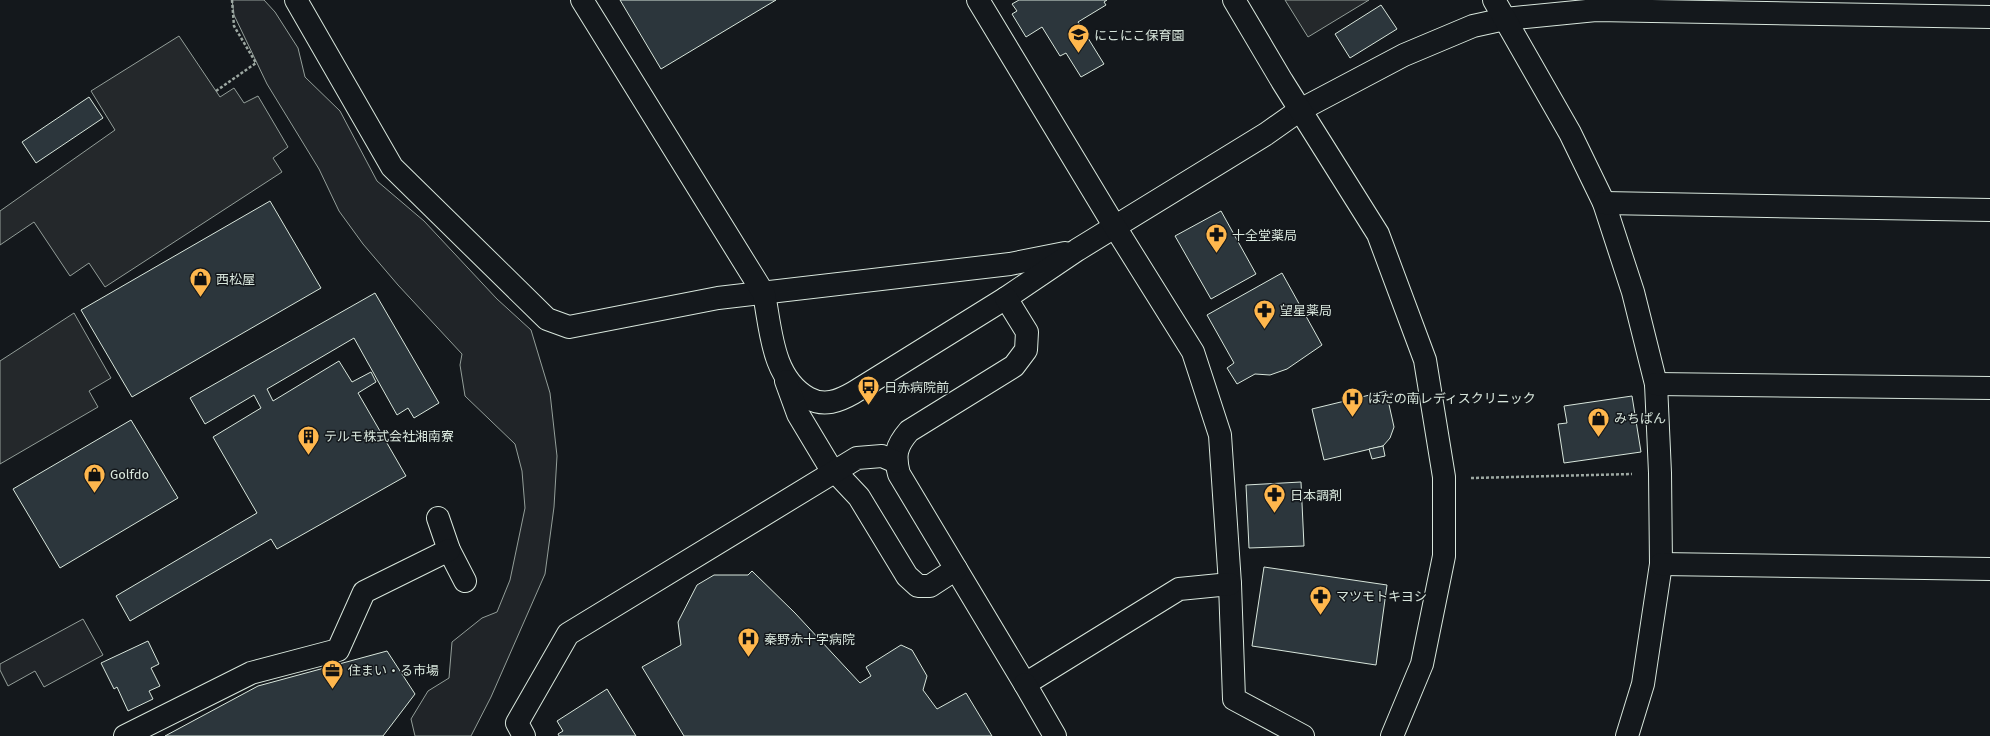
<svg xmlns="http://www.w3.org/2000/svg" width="1990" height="736" viewBox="0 0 1990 736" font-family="'Fira Sans','Noto Sans JP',sans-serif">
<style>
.green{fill:#202428;stroke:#939e99}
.parking{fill:#24282b;stroke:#939e99}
.building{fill:#2c363c;stroke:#d8e6dc}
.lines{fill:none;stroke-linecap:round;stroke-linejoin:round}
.minor-casing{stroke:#d8e6dc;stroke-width:24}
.path{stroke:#9da8a2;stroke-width:2.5;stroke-dasharray:3 2;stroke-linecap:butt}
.minor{stroke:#14181c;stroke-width:22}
.labels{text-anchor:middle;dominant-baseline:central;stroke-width:3;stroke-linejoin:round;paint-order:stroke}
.poi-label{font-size:13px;fill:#d8e6dc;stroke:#14181c;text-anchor:start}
</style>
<rect width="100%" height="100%" fill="#14181c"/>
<g class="green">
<polygon points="232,0 264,0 275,12 298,48 305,77 340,111 377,181 424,221 497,299 531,330 550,393 557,456 554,507 545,574 491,697 471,736 415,736 411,719 428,691 449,678 452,642 482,618 497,612 510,580 525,508 522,471 515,444 465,396 460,365 462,354 398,285 363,244 339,211 319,169 267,84 234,15"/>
<polygon points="83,619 103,655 44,687 35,671 8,686 0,670 0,664"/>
</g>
<g class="parking">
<polygon points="1285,0 1369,0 1308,37"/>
<polygon points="179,36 220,97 234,88 244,103 258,96 288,147 273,158 282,172 105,287 89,263 70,276 34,222 0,245 0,211 115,130 91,91"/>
<polygon points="74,313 111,378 89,391 98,407 0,464 0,361"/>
</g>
<g class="building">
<polygon points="620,0 776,0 661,69"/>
<polygon points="1019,0 1107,0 1104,2 1106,5 1078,22 1104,64 1081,77 1066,53 1060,56 1042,27 1026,37 1012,14 1017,11 1012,4"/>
<polygon points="1381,5 1397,29 1350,58 1335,34"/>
<polygon points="89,97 103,118 36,163 22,142"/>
<polygon points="270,201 321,288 132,397 81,310"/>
<polygon points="1221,211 1256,274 1211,299 1175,236"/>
<polygon points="1282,273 1322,345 1287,369 1270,375 1255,374 1237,384 1227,368 1234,363 1207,315"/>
<polygon points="375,293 439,403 414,418 408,408 397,415 354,338 267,389 273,401 339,361 352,382 371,372 376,382 358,393 406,476 277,549 271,539 130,621 116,596 257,513 213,437 261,408 254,395 205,424 190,398"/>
<polygon points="1386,391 1394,427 1390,438 1383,446 1324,460 1312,409"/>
<polygon points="1632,396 1641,452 1564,463 1558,424 1567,423 1564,406"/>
<polygon points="131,420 178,498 60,568 13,489"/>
<polygon points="1383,446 1385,456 1372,459 1369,449"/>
<polygon points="1301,482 1304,546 1249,548 1246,485"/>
<polygon points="1264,567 1387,585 1376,665 1252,646"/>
<polygon points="752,571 795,613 860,683 871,676 866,667 901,645 912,650 927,676 923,690 937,709 966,693 992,736 684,736 642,667 681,645 678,622 697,585 714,575 748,575"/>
<polygon points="148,641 159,664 151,668 160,686 149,691 153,699 128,711 117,687 114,689 101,663"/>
<polygon points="387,651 415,694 383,736 165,736 258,686"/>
<polygon points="607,689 636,736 559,736 558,734 563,731 557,721"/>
</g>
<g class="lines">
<defs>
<g id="minor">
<polyline points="296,0 392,167 547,319 569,327 718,298 1010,264 1065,253"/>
<path d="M582 0 764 294C771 330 772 378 808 398 824 407 839 401 853 393L1006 298 1077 250 1266 134 1300 110 1404 55 1473 26 1505 19 1596 10 1990 17"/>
<polyline points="978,0 1115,227 1193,352 1220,435 1230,584 1234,699 1303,736"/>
<polyline points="1234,0 1282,81 1378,234 1425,360 1444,477 1444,556 1422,664 1392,736"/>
<polyline points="1494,0 1570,133 1604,203 1633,292 1656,384 1660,473 1661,564 1643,684 1627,736"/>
<polyline points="1604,203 1990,210"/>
<path d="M1006 298 1027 332 1026 350 1014 366 909 431C896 446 894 455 899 474L1025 684 1179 589 1230 584"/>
<polyline points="786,381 798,414 828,464 859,497 907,576 918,586 930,586 956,569"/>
<polyline points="1656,384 1990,388"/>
<polyline points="438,518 449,550 465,581"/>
<polyline points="1661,564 1990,569"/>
<polyline points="1025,684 1055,736"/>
<polyline points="125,736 251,673 338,650 364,592 449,550"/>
<polyline points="524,736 517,723 568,634 857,458 882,456 896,462"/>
</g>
</defs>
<use href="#minor" class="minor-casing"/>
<g class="path">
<polyline points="216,91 256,63 234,26 232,0"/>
<polyline points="1471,478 1632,474"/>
</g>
<use href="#minor" class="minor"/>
</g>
<defs>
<symbol id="school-pin" viewBox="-11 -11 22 30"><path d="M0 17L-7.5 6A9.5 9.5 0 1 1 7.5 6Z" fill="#ffb74d" stroke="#14181c"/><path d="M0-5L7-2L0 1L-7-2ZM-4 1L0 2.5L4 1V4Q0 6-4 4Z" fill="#111"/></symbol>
<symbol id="pharmacy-pin" viewBox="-11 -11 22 30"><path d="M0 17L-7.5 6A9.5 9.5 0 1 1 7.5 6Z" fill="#ffb74d" stroke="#14181c"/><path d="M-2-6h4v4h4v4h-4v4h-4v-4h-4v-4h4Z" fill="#111"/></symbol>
<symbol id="shop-pin" viewBox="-11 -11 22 30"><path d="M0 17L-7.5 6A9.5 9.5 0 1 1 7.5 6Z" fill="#ffb74d" stroke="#14181c"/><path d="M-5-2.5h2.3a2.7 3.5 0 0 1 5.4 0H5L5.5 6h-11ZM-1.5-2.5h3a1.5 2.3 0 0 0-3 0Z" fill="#111"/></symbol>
<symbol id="bus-pin" viewBox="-11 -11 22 30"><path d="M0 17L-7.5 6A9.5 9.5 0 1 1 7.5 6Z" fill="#ffb74d" stroke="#14181c"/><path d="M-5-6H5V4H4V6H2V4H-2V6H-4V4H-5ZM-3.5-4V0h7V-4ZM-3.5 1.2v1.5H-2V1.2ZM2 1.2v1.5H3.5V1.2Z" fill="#111"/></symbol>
<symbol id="hospital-pin" viewBox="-11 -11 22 30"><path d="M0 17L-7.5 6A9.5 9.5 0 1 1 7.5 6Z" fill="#ffb74d" stroke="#14181c"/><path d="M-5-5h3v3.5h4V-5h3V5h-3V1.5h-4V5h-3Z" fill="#111"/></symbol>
<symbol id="building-pin" viewBox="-11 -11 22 30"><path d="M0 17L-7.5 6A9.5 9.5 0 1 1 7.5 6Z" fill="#ffb74d" stroke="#14181c"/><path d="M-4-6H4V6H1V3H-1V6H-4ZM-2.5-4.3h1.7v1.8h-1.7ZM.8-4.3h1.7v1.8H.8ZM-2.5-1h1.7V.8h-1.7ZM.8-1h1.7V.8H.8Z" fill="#111"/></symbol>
<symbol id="office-pin" viewBox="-11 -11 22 30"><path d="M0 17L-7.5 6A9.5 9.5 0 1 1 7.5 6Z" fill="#ffb74d" stroke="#14181c"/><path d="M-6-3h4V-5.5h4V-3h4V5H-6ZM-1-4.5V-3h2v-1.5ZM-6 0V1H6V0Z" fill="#111"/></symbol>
</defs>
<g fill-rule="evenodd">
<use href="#school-pin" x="1066" y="22" width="25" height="34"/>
<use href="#pharmacy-pin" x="1204" y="222" width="25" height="34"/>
<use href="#shop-pin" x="188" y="266" width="25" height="34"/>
<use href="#pharmacy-pin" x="1252" y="298" width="25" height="34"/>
<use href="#bus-pin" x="856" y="374" width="25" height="34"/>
<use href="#hospital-pin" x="1340" y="386" width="25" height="34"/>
<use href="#shop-pin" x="1586" y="406" width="25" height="34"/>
<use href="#building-pin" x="296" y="424" width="25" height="34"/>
<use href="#shop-pin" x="82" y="462" width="25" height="34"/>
<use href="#pharmacy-pin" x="1262" y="482" width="25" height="34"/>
<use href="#pharmacy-pin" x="1308" y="584" width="25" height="34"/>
<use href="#hospital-pin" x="736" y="626" width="25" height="34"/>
<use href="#office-pin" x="320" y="658" width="25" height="34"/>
</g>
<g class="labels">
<g class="poi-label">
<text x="1094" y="35">にこにこ保育園</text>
<text x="1232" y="235">十全堂薬局</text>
<text x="216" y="279">西松屋</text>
<text x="1280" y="310">望星薬局</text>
<text x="884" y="387">日赤病院前</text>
<text x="1368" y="398">はだの南レディスクリニック</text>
<text x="1614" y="418">みちぱん</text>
<text x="324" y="436">テルモ株式会社湘南寮</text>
<text x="110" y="474">Golfdo</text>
<text x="1290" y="495">日本調剤</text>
<text x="1336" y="596">マツモトキヨシ</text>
<text x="764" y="639">秦野赤十字病院</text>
<text x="348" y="670">住まい・る市場</text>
</g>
</g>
</svg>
